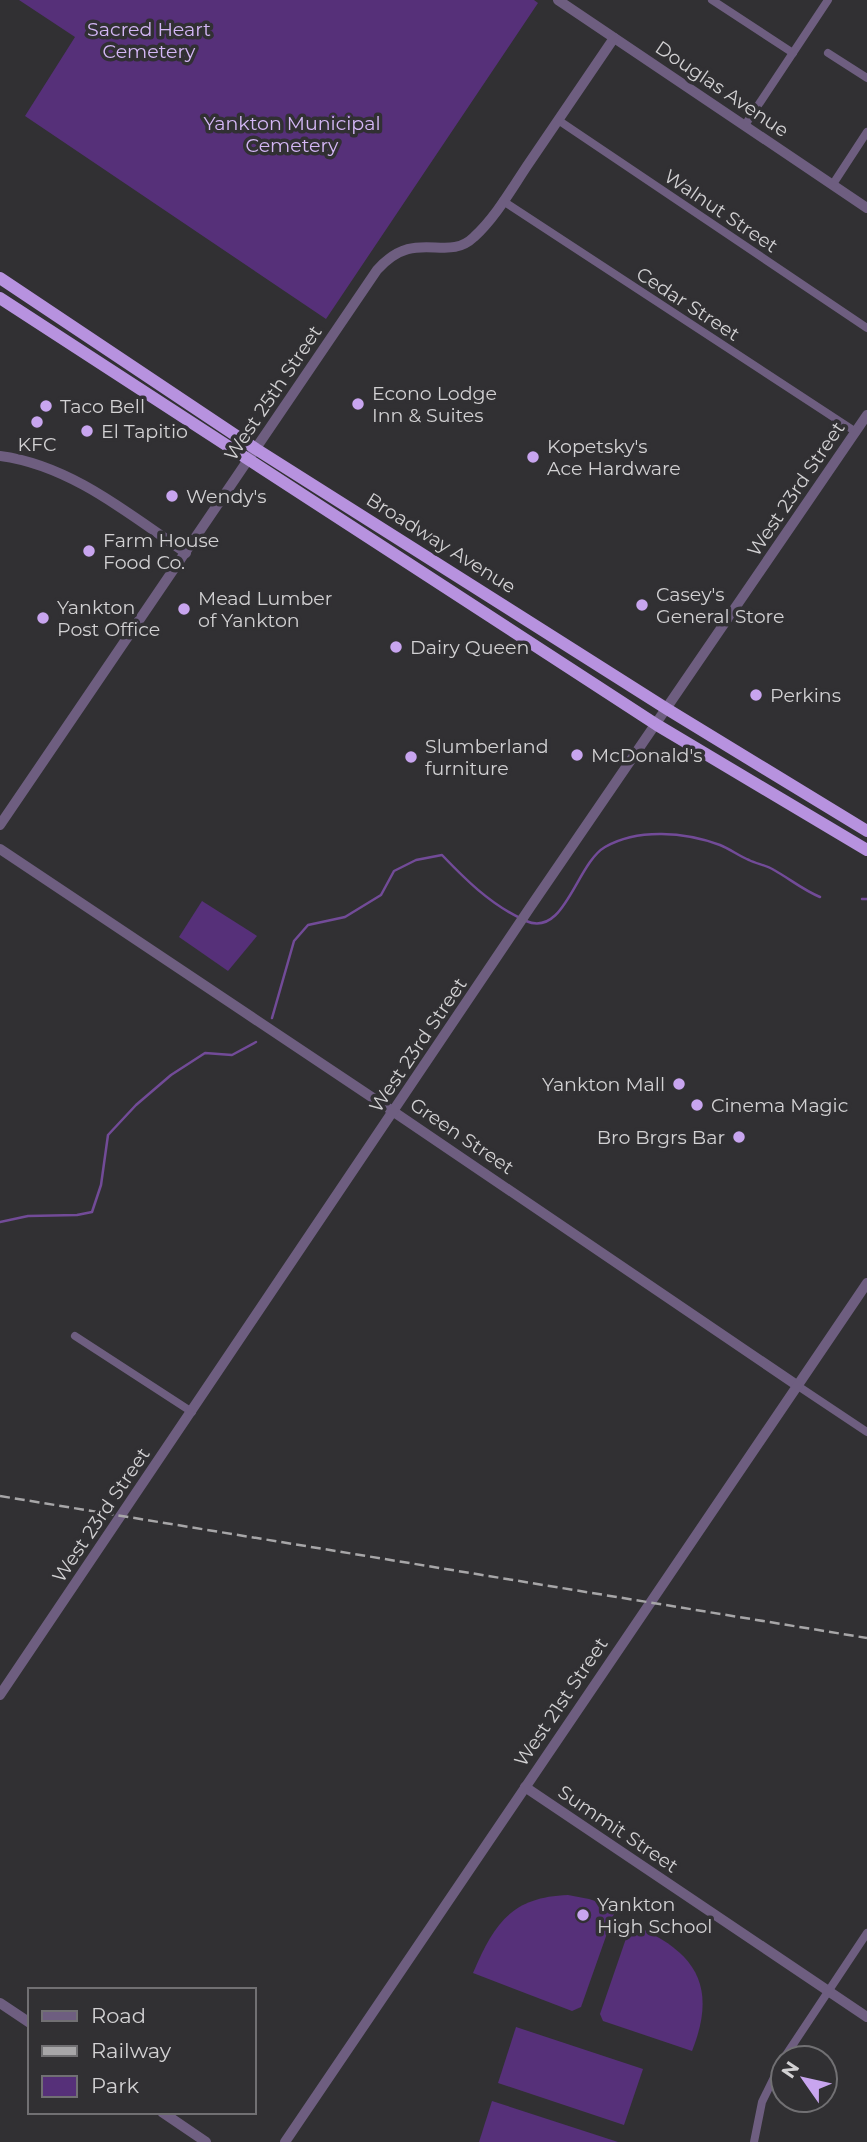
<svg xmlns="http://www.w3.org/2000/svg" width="867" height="2142" viewBox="0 0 867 2142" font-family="Montserrat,sans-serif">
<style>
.green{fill:#563079}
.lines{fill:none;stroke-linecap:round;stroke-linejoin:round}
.stream{stroke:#724b98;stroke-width:2.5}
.minor{stroke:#6e5e80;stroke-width:8}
.tertiary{stroke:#6e5e80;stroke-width:10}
.trunk{stroke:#b792df;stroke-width:12}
.rail{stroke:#a7a6a8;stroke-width:2.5;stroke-dasharray:10 5;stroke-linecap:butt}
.poi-dot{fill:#c8a5ef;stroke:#313033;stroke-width:2.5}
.labels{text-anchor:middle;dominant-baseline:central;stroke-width:7;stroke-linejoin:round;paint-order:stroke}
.park-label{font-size:19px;fill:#d4b7f6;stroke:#313033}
.street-label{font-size:19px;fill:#d2d1d3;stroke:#313033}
.poi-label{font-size:19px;fill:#d2d1d3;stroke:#313033;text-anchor:start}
</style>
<rect width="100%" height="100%" fill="#313033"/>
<g class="green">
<polygon points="19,0 534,0 538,3 326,319 25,116 75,37"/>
<polygon points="202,901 257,936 228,971 179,937"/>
<path d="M568 1895 589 1899 616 1908 581 2007 572 2011 473 1973C494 1924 511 1897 568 1895Z"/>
<path d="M631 1924C693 1950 719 1983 692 2051L603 2021 600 2014Z"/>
<polygon points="516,2027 643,2069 624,2125 498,2083"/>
<polygon points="492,2101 618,2142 479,2142"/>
</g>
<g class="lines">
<g class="stream">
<polyline points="862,899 867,899"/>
<path d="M526 921C565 938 576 864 605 847 638 828 685 832 720 845 730 849 739 856 749 860 757 864 766 865 774 870 790 879 803 890 820 897"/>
<path d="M272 1018 294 941 308 925 345 917 381 895 394 871 416 860 442 855C465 879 489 903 520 918"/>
<polyline points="0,1222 28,1216 77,1215 92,1212 101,1185 108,1135 136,1105 171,1075 205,1053 232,1055 256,1042"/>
</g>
<g class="minor">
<polyline points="712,0 793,53"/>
<polyline points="828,53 867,78"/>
<polyline points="558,120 867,328"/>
<polyline points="745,125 828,0"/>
<polyline points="833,184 867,132"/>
<polyline points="503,201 856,432"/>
<polyline points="75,1336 192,1412"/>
<polyline points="798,1386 867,1432"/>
<polyline points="784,2058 867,1933"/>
<polyline points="754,2142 762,2102 783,2059"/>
</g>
<g class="tertiary">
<polyline points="558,0 867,208"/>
<path d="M0 456C70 465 129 514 186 553"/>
<path d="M0 825 377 270C416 226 446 264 474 237 496 217 512 188 529 163 557 122 585 80 614 38"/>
<polyline points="0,849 394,1112 798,1386"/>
<polyline points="0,1695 531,906 867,415"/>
<polyline points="525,1787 867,2017"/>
<polyline points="0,2003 30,2023"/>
<polyline points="162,2112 206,2142"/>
<polyline points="285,2142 867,1283"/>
</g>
<g class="trunk">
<polyline points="0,278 256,449 667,709 867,831"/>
<polyline points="0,298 657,725 867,850"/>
</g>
<polyline class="rail" points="0,1496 867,1638"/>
</g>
<g class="poi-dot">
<circle cx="358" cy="404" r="7"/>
<circle cx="46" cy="406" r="7"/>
<circle cx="37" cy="422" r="7"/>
<circle cx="87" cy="431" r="7"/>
<circle cx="533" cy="457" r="7"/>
<circle cx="172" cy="496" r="7"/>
<circle cx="89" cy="551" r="7"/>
<circle cx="642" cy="605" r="7"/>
<circle cx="184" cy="609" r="7"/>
<circle cx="43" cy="618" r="7"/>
<circle cx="396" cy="647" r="7"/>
<circle cx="756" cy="695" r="7"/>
<circle cx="577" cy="755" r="7"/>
<circle cx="411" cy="757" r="7"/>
<circle cx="679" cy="1084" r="7"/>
<circle cx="697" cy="1105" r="7"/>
<circle cx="739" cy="1137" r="7"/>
<circle cx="583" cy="1915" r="7"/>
</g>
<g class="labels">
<g class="park-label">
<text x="149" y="29">Sacred Heart<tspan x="149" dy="22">Cemetery</tspan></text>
<text x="292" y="123">Yankton Municipal<tspan x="292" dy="22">Cemetery</tspan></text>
</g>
<g class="street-label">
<text transform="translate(722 89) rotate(34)">Douglas Avenue</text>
<text transform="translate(721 211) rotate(34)">Walnut Street</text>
<text transform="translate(688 304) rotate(33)">Cedar Street</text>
<text transform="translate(273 393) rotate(-56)">West 25th Street</text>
<text transform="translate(796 489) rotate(-56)">West 23rd Street</text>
<text transform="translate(441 543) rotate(32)">Broadway Avenue</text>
<text transform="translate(418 1045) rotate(-56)">West 23rd Street</text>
<text transform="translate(462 1136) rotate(34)">Green Street</text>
<text transform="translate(101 1515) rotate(-56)">West 23rd Street</text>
<text transform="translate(561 1702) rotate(-56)">West 21st Street</text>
<text transform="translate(618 1829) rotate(34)">Summit Street</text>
</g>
<g class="poi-label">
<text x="372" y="393">Econo Lodge<tspan x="372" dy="22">Inn &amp; Suites</tspan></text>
<text x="60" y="406">Taco Bell</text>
<text x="101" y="431">El Tapitio</text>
<text x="37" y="444" text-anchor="middle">KFC</text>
<text x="547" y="446">Kopetsky's<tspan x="547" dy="22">Ace Hardware</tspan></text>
<text x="186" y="496">Wendy's</text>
<text x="103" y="540">Farm House<tspan x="103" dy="22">Food Co.</tspan></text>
<text x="656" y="594">Casey's<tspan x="656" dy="22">General Store</tspan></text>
<text x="198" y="598">Mead Lumber<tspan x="198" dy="22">of Yankton</tspan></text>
<text x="57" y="607">Yankton<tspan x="57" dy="22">Post Office</tspan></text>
<text x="410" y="647">Dairy Queen</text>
<text x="770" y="695">Perkins</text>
<text x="425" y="746">Slumberland<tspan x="425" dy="22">furniture</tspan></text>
<text x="591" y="755">McDonald's</text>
<text x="665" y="1084" text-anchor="end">Yankton Mall</text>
<text x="711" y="1105">Cinema Magic</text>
<text x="725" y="1137" text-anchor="end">Bro Brgrs Bar</text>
<text x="597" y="1904">Yankton<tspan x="597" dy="22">High School</tspan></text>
</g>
</g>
<rect x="28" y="1988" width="228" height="126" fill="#313033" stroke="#717073" stroke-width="2"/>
<rect x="42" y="2011" width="35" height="10" fill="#6e5e80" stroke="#717073" stroke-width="2"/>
<text x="91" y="2023" font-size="21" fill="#d2d1d3">Road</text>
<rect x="42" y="2046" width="35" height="10" fill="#a7a6a8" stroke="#717073" stroke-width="2"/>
<text x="91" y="2058" font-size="21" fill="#d2d1d3">Railway</text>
<rect x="42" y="2076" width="35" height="21" fill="#563079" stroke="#717073" stroke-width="2"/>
<text x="91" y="2093" font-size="21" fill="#d2d1d3">Park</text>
<g transform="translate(804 2079) rotate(304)"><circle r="33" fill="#313033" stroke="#717073" stroke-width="2"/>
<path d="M0-5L12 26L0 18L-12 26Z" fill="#c8a5ef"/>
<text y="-10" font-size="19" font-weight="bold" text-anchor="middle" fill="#d2d1d3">N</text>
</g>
</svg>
